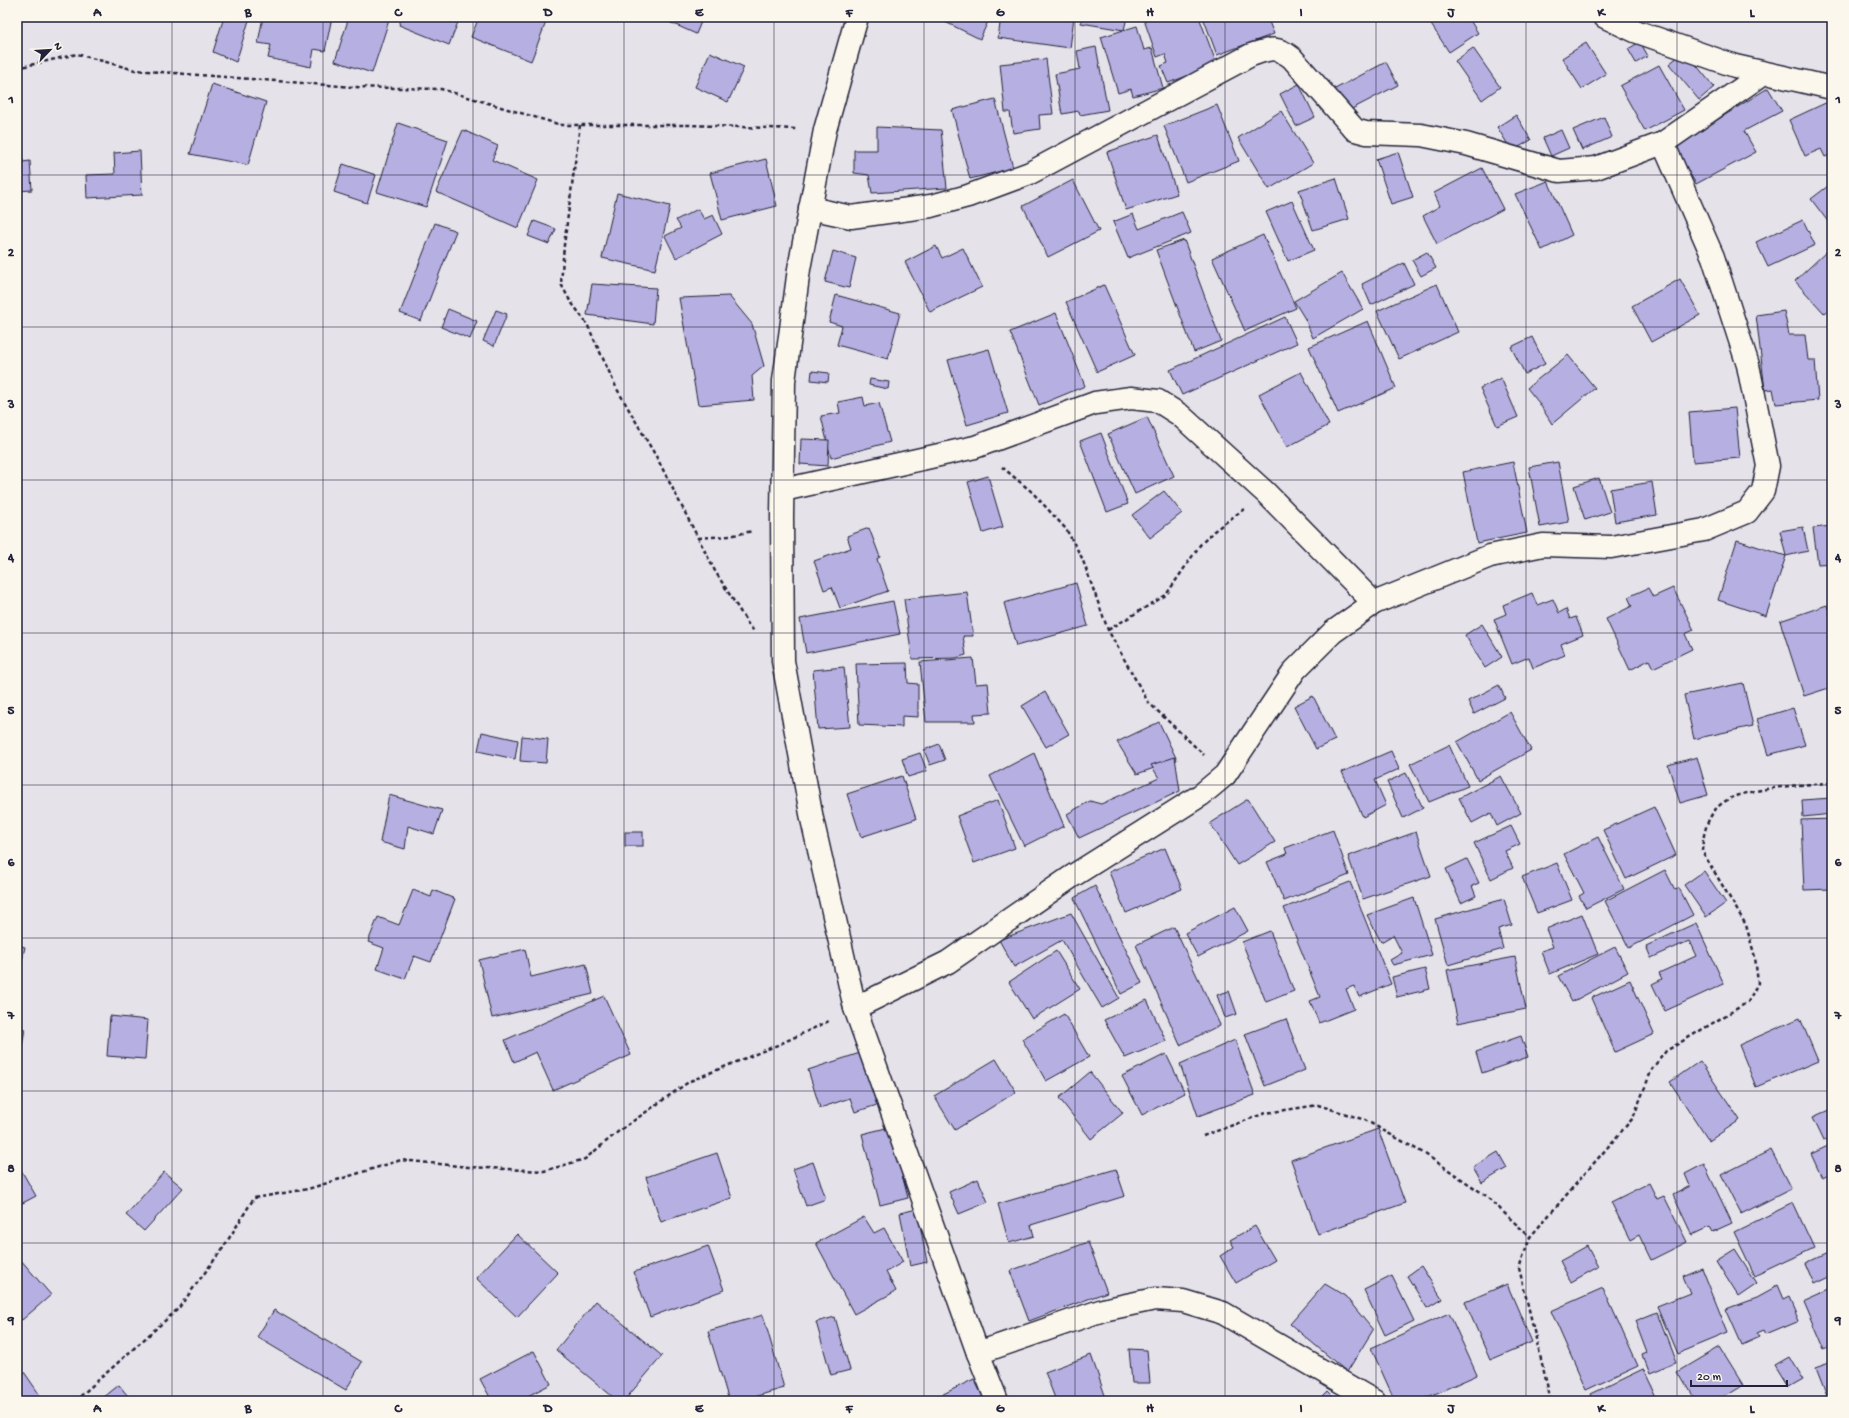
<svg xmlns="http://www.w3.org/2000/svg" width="1849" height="1418" viewBox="0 0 1849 1418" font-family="'Gochi Hand',sans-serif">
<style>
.building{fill:#b5b0e1;stroke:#22223b}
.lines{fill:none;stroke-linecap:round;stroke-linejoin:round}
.street-casing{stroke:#22223b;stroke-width:25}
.path{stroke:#22223b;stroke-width:2.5;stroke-dasharray:4 3;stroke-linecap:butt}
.street{stroke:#fbf7ec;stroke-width:22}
.grid{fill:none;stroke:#22223b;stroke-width:1;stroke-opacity:0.55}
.neatline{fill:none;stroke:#22223b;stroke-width:1.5}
.grid-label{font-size:13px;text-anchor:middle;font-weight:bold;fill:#22223b}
</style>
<rect width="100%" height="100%" fill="#e6e2e9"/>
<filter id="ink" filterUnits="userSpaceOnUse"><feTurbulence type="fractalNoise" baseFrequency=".025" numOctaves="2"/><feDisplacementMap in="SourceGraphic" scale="8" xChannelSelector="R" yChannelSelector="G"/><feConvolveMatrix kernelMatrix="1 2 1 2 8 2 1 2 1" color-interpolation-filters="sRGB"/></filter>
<g filter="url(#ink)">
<g class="building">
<polygon points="224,17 250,17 236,62 213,52"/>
<polygon points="263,17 332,17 325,51 314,49 311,67 268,58 271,45 258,43"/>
<polygon points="349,17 390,17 372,73 335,61"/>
<polygon points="402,17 460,17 449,45 399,25"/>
<polygon points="479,17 548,17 531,61 471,37"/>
<polygon points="658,17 703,17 696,34"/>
<polygon points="935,17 990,17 980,39"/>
<polygon points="1001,17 1074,17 1070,48 998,38"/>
<polygon points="1082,17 1127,17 1124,30 1081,23"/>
<polygon points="1143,17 1199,17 1217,65 1168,83 1161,66 1168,63 1165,54 1157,57"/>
<polygon points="1203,17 1267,17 1274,34 1217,55"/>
<polygon points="1426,17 1468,17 1478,33 1449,52"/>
<polygon points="1827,17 1832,17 1832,25 1830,26"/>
<polygon points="1137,26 1144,50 1152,48 1163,88 1133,96 1131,89 1118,93 1101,37"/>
<polygon points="1640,42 1648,56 1636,63 1628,49"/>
<polygon points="1586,43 1606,74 1582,89 1562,58"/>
<polygon points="1096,47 1108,110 1080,115 1079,111 1062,114 1055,74 1080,69 1077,51"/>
<polygon points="1473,48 1500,87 1482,100 1455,61"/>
<polygon points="1685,51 1714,87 1699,100 1669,64"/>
<polygon points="710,52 744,67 728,102 695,87"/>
<polygon points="1046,59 1053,114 1039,115 1040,129 1013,133 1010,112 1005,112 1000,64"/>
<polygon points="1386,62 1398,85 1346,112 1335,89"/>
<polygon points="1659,65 1684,110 1645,131 1620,86"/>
<polygon points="212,84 266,102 248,165 190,154"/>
<polygon points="1299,84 1315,117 1296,126 1280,94"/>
<polygon points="1768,88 1782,111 1744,131 1756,152 1696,184 1674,147"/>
<polygon points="995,99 1013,168 970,179 952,110"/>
<polygon points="1832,100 1832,154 1825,157 1821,149 1805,156 1789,120"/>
<polygon points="1217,105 1239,161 1186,182 1164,126"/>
<polygon points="1281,111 1313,163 1269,189 1238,138"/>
<polygon points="1516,115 1531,140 1512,151 1497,127"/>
<polygon points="1604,117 1612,137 1582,150 1573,130"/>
<polygon points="398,123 448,140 426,207 377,192"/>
<polygon points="877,127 941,130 947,188 872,193 869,175 854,173 854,150 877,150"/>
<polygon points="463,130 498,146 492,160 538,180 518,228 436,192"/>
<polygon points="1561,130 1569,148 1551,156 1543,138"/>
<polygon points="17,134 20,134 23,162 30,161 32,190 17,191"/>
<polygon points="1158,135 1177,194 1126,210 1107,152"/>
<polygon points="140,151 142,195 87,198 86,175 115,174 114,153"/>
<polygon points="1398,152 1413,197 1391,204 1376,159"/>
<polygon points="766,159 777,206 722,220 710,173"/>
<polygon points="343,164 376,175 367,203 334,192"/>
<polygon points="1482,168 1503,209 1437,244 1423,216 1440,206 1434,193"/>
<polygon points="1336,178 1349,219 1313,230 1299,190"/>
<polygon points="1073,180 1099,231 1048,257 1023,206"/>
<polygon points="1548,181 1572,235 1542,250 1515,194"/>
<polygon points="1832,183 1832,227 1811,199"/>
<polygon points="617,193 670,206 655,270 602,258"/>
<polygon points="1292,201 1314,250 1288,261 1266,212"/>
<polygon points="698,209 704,219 713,215 722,234 676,258 665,236 681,228 676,220"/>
<polygon points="1182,212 1191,233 1128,258 1113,222 1133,214 1139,229"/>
<polygon points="1803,220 1815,245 1768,267 1756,242"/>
<polygon points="534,221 556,229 549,244 528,236"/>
<polygon points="435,223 456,231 421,321 400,313"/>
<polygon points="1263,235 1296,308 1245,331 1212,258"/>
<polygon points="1184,240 1221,341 1194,352 1156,250"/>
<polygon points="936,246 942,258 963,248 982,287 930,312 905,262"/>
<polygon points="833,251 856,258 849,288 825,282"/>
<polygon points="1427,252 1436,268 1421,276 1412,260"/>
<polygon points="1826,252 1832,258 1832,306 1824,313 1795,281"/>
<polygon points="1404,263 1414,284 1371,305 1362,284"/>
<polygon points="1342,273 1363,309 1313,338 1305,319 1294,301"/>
<polygon points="1680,279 1700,315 1651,342 1632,306"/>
<polygon points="592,284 656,288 653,324 587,315"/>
<polygon points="1437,284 1458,332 1399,359 1377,311"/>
<polygon points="1104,285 1135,355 1097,372 1066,302"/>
<polygon points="836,295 900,313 888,359 837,345 842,326 829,322"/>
<polygon points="729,296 752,324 764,366 752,376 754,400 698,405 679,298"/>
<polygon points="448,309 477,321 470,339 441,327"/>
<polygon points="496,310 507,314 494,346 483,341"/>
<polygon points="1784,311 1789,335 1805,335 1808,360 1815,360 1818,400 1776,404 1773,389 1765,390 1756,315"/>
<polygon points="1056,313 1085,386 1039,405 1010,332"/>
<polygon points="1285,317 1297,343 1182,395 1170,370"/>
<polygon points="1368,321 1396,388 1338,413 1309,347"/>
<polygon points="1532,337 1545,364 1525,374 1511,347"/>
<polygon points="989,349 1008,413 967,425 948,360"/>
<polygon points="1568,355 1595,388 1552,424 1539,403 1527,388"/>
<polygon points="812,371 829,373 828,382 811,380"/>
<polygon points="1301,372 1329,425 1287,447 1259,394"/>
<polygon points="1501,378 1518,417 1497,426 1480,388"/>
<polygon points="870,379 889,382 888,389 869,385"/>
<polygon points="863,397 865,406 879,403 890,442 831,458 821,416 840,413 838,402"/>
<polygon points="1735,408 1740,458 1693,462 1689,412"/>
<polygon points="1147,417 1174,476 1135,494 1108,434"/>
<polygon points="1101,433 1128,504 1107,512 1080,441"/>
<polygon points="801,439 829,440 828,466 800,464"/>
<polygon points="1513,462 1527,533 1477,543 1463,472"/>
<polygon points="1558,462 1569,522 1540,527 1529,467"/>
<polygon points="988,476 1003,527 983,533 968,482"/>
<polygon points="1599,478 1610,512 1585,520 1574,486"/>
<polygon points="1652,482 1657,515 1615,522 1610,489"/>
<polygon points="1164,491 1182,513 1150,538 1132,515"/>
<polygon points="1832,526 1832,563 1818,564 1813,528"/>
<polygon points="1803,527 1808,551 1786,556 1780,531"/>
<polygon points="869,528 880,557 877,559 888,591 840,608 832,587 824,590 814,561 851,548 847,536"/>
<polygon points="1737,540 1786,556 1766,616 1718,600"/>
<polygon points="1076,583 1088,626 1016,646 1004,603"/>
<polygon points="1648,588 1653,597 1673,588 1694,630 1685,634 1692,649 1653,668 1649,660 1630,670 1606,619 1632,606 1628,597"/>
<polygon points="967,592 973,636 963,636 966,655 956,658 912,659 904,599"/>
<polygon points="1532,593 1537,605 1553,599 1559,613 1566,609 1570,619 1576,617 1583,635 1561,644 1565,655 1533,668 1529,657 1512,664 1494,619 1506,614 1503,605"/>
<polygon points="893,601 900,634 806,653 800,619"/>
<polygon points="1827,605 1832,622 1832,687 1804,696 1780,621"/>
<polygon points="1482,624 1502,657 1485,668 1465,635"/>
<polygon points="973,658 976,684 988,683 991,713 974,714 975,722 926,722 920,662"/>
<polygon points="907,663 908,683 918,684 918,717 902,716 902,727 859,725 856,664"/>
<polygon points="844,667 850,727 818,729 813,670"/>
<polygon points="1743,683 1753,726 1694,739 1684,695"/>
<polygon points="1499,685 1505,698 1474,714 1468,701"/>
<polygon points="1045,692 1069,734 1046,747 1022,706"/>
<polygon points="1313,696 1335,740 1316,749 1294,706"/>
<polygon points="1793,708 1805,745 1768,755 1757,719"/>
<polygon points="1510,712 1531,750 1478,780 1457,742"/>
<polygon points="1159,722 1177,760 1137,774 1117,742"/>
<polygon points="482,732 518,740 515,759 478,751"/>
<polygon points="522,736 548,739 546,763 520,761"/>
<polygon points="939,744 945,760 930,765 924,750"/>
<polygon points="1449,745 1468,786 1429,802 1410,764"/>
<polygon points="1391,751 1399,769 1375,780 1386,805 1363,817 1342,772"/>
<polygon points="920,753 927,771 908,777 902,759"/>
<polygon points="1034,753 1064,826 1024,846 990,776"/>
<polygon points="1175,757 1180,791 1079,838 1067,814 1090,801 1101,804 1159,778 1151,765"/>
<polygon points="1697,757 1708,795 1680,803 1668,765"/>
<polygon points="1406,773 1423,808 1403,818 1387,782"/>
<polygon points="902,776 916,819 861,837 847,794"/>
<polygon points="1501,776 1521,813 1497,826 1491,813 1472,823 1459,798"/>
<polygon points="389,795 442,810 434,834 408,826 405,849 380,842"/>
<polygon points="1832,798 1832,814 1803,817 1802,800"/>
<polygon points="1248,799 1275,842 1237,865 1210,823"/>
<polygon points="998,800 1015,848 974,863 957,816"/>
<polygon points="1654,807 1676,855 1626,879 1603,830"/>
<polygon points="1832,819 1832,889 1804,890 1801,820"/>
<polygon points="1511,826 1520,844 1505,851 1513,868 1491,879 1474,843"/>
<polygon points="1333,830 1349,875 1284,901 1267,862 1287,854 1285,848"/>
<rect x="625" y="832" width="18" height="14"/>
<polygon points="1416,832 1431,876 1363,899 1348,856"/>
<polygon points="1598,837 1624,889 1586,908 1579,896 1584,893 1564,854"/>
<polygon points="1165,848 1182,889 1126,913 1109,872"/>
<polygon points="1467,859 1479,883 1472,886 1476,896 1461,903 1446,869"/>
<polygon points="1557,863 1572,900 1537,913 1522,877"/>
<polygon points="1665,870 1675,890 1679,888 1693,915 1629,948 1605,901"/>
<polygon points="1704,871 1726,903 1706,917 1684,885"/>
<polygon points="1350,882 1391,984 1359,997 1354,986 1346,989 1354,1009 1319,1023 1310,1001 1320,997 1284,908"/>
<polygon points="1095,886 1142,983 1121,994 1074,898"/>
<polygon points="413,890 431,897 433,890 455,899 431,962 414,956 405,979 377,969 384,948 368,942 378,917 399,925"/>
<polygon points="1414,898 1432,955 1393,965 1390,960 1402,953 1393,935 1381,942 1367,915"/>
<polygon points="1504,899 1512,925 1498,929 1503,949 1448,965 1435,919"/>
<polygon points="1235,907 1248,931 1198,957 1185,933"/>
<polygon points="1071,913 1119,998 1102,1008 1062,940 1014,967 999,940"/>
<polygon points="1582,914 1598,954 1550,974 1541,951 1553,947 1546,929"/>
<polygon points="1696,923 1724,984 1665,1011 1652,984 1662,979 1659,973 1696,956 1689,941 1651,958 1646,946"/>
<polygon points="1174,927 1220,1025 1180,1045 1136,945"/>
<polygon points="1270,931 1294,991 1266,1002 1242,942"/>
<polygon points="17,945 25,947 17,982"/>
<polygon points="1615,947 1628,972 1572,1002 1558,976"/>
<polygon points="525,949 531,977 586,964 593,994 492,1018 479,960"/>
<polygon points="1056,951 1080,989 1032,1019 1009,982"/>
<polygon points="1515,957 1526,1009 1458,1023 1447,970"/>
<polygon points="1425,969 1430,989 1397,997 1392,977"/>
<polygon points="1630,980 1654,1034 1615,1052 1591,998"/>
<polygon points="1229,991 1237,1014 1225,1018 1217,995"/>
<polygon points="604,996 631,1055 553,1090 536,1052 514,1062 505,1040"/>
<polygon points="1147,1000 1166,1041 1125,1058 1104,1020"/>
<polygon points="1064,1014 1089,1057 1046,1081 1022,1039"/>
<polygon points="110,1016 148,1020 145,1059 107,1056"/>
<polygon points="1800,1018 1818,1061 1756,1087 1739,1045"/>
<polygon points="1286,1019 1305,1070 1265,1086 1245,1034"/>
<polygon points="17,1027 25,1029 21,1052 17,1051"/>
<polygon points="1521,1036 1528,1057 1482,1073 1476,1052"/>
<polygon points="1235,1040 1255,1095 1198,1116 1180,1064"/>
<polygon points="860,1053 877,1105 855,1112 850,1098 820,1108 808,1070"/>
<polygon points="1166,1054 1185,1093 1142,1115 1122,1076"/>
<polygon points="996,1059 1016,1092 955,1130 934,1096"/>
<polygon points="1700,1061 1740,1120 1709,1141 1670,1082"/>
<polygon points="1090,1072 1123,1113 1091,1139 1059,1098"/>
<polygon points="1832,1109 1832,1137 1823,1141 1812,1118"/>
<polygon points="890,1127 908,1198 880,1205 862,1134"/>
<polygon points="1378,1129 1405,1203 1318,1234 1291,1160"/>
<polygon points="1832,1144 1832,1174 1822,1178 1811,1154"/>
<polygon points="1771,1150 1791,1189 1741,1214 1721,1175"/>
<polygon points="1498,1152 1507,1168 1482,1183 1473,1167"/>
<polygon points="717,1153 732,1198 661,1222 646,1177"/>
<polygon points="813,1162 826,1199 806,1206 793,1169"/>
<polygon points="17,1163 36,1196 17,1206"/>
<polygon points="1704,1164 1732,1223 1712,1232 1709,1227 1692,1235 1673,1195 1690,1186 1685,1174"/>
<polygon points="1116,1169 1125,1196 1031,1225 1034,1236 1009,1243 998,1204"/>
<polygon points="164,1172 183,1188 144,1231 126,1215"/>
<polygon points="978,1179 988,1202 959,1214 949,1192"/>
<polygon points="1649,1183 1657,1199 1664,1196 1687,1242 1651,1260 1639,1235 1630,1240 1611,1202"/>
<polygon points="1793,1203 1814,1248 1755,1276 1734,1232"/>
<polygon points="917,1209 927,1262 910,1266 900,1213"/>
<polygon points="864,1217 874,1233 884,1228 903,1262 886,1272 896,1291 854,1314 816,1243"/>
<polygon points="1255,1226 1275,1260 1236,1283 1220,1256 1234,1247 1230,1240"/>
<polygon points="517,1234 558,1273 517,1317 476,1278"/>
<polygon points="1088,1242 1107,1292 1029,1321 1010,1271"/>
<polygon points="708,1246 724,1290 650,1317 634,1272"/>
<polygon points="1587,1246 1598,1267 1571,1282 1560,1261"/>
<polygon points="1735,1249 1757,1283 1738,1296 1716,1261"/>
<polygon points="1832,1251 1832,1276 1815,1284 1806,1263"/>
<polygon points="20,1259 51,1295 22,1320 17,1314 17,1261"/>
<polygon points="1421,1266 1442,1299 1427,1308 1407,1276"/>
<polygon points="1702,1268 1728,1333 1677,1354 1657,1306 1690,1293 1683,1276"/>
<polygon points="1392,1276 1414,1321 1385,1335 1364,1290"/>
<polygon points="1325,1284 1345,1296 1373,1330 1347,1372 1290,1324"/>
<polygon points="1507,1284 1532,1342 1490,1360 1465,1302"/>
<polygon points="1776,1287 1782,1301 1788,1298 1798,1321 1767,1334 1765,1330 1758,1333 1760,1337 1742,1345 1726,1309 1756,1298"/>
<polygon points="1603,1288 1638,1366 1586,1390 1551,1311"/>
<polygon points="1832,1289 1832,1347 1824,1351 1803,1302"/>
<polygon points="596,1301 662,1356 624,1401 618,1401 556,1350"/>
<polygon points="274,1310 362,1362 346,1390 257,1337"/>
<polygon points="1657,1312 1676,1362 1649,1373 1642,1355 1647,1353 1635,1321"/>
<polygon points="1449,1313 1477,1375 1419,1401 1395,1401 1371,1348"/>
<polygon points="763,1315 784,1388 740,1401 729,1401 708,1331"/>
<polygon points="835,1317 850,1370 831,1375 816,1322"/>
<polygon points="1720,1347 1743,1384 1715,1401 1695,1401 1678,1372"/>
<polygon points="1129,1349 1147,1350 1150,1383 1132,1383"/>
<polygon points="534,1351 551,1384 518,1401 492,1401 480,1379"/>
<polygon points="1091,1355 1107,1401 1056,1401 1045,1372"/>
<polygon points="1789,1357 1802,1378 1788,1386 1775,1365"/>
<polygon points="1832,1362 1832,1401 1823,1401 1827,1399 1815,1368"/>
<polygon points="1643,1369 1658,1401 1594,1401 1591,1394"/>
<polygon points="24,1372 44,1401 17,1401 17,1377"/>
<polygon points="974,1379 983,1397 975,1401 929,1401"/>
<polygon points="119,1385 132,1401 99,1401"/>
<polygon points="1328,1391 1338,1401 1318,1401"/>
</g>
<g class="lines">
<defs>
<g id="street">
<polyline points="857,17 825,130 799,269 784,381 782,517 783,661 812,819 855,1008 978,1353 997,1401"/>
<polyline points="1605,17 1635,31 1735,66 1832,88"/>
<path d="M810 208 851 217 931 206 968 196 1030 173 1251 55C1269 49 1276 45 1292 58L1355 130 1366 133 1421 135 1466 144 1559 171 1596 168 1663 143 1764 73"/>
<polyline points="783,490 975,447 1095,403 1131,398 1158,401 1180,415 1266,493 1374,603"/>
<polyline points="855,1008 948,962 1071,877 1201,795 1225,775 1295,670 1333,632 1374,603 1490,556 1543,545 1611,547 1704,530 1747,512 1763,491 1768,466 1748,365 1713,257 1663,143"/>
<polyline points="978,1353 1103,1310 1155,1299 1183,1301 1223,1313 1374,1401"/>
</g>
</defs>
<use href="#street" class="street-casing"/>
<g class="path">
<polyline points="17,68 77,54 135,70 353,87 441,89 561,125 688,125 796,129"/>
<polyline points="580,125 564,245 561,284 569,299 587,324 617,389 657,458 715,571 748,624 754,631"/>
<polyline points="1002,467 1032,492 1066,529 1082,558 1108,630 1148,702 1204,755"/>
<polyline points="698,538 729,536 753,531"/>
<polyline points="1108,630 1166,595 1200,545 1214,531 1244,509"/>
<polyline points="1203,1136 1266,1113 1318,1105 1365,1120 1425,1154 1485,1195 1530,1237"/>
<polyline points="75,1401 178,1309 223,1248 254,1198 308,1189 401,1160 468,1167 544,1171 585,1159 619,1131 690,1081 780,1044 829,1021"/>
<path d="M1551 1401 1519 1268 1530 1237 1633 1118 1652 1069 1666 1051 1748 1002 1758 983 1755 957 1746 925 1702 851C1703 833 1708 812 1724 802 1744 788 1807 784 1832 783"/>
</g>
<use href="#street" class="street"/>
</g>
</g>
<path class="grid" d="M172 17V1401M323 17V1401M473 17V1401M624 17V1401M774 17V1401M924 17V1401M1075 17V1401M1225 17V1401M1376 17V1401M1526 17V1401M1677 17V1401M17 175H1832M17 327H1832M17 480H1832M17 633H1832M17 785H1832M17 938H1832M17 1091H1832M17 1243H1832"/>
<rect width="1849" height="1418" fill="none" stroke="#fbf7ec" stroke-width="44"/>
<g transform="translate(50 50) rotate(65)" stroke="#fbf7ec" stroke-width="3" paint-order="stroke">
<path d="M0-3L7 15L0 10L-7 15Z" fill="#22223b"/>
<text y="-6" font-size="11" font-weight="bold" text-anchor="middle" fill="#22223b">N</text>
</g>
<path d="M1691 1380v6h96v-6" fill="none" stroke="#22223b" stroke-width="2"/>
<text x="1697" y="1380" font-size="12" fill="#22223b" stroke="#fbf7ec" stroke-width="3" paint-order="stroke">20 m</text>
<rect x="22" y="22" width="1805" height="1374" class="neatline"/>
<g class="grid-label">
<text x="97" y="16">A</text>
<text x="248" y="16">B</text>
<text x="398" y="16">C</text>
<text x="548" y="16">D</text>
<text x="699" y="16">E</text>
<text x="849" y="16">F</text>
<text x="1000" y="16">G</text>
<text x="1150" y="16">H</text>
<text x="1301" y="16">I</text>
<text x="1451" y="16">J</text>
<text x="1601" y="16">K</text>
<text x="1752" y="16">L</text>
<text x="11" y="103">1</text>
<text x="1838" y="103">1</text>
<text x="11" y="256">2</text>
<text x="1838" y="256">2</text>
<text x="11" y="408">3</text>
<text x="1838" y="408">3</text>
<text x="11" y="561">4</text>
<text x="1838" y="561">4</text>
<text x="11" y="714">5</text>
<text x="1838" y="714">5</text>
<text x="11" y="866">6</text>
<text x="1838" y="866">6</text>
<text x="11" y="1019">7</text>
<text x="1838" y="1019">7</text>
<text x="11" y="1172">8</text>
<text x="1838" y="1172">8</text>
<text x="11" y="1324">9</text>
<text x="1838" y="1324">9</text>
<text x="97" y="1412">A</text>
<text x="248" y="1412">B</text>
<text x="398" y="1412">C</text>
<text x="548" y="1412">D</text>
<text x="699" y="1412">E</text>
<text x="849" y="1412">F</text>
<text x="1000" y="1412">G</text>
<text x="1150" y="1412">H</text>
<text x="1301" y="1412">I</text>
<text x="1451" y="1412">J</text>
<text x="1601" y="1412">K</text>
<text x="1752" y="1412">L</text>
</g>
</svg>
